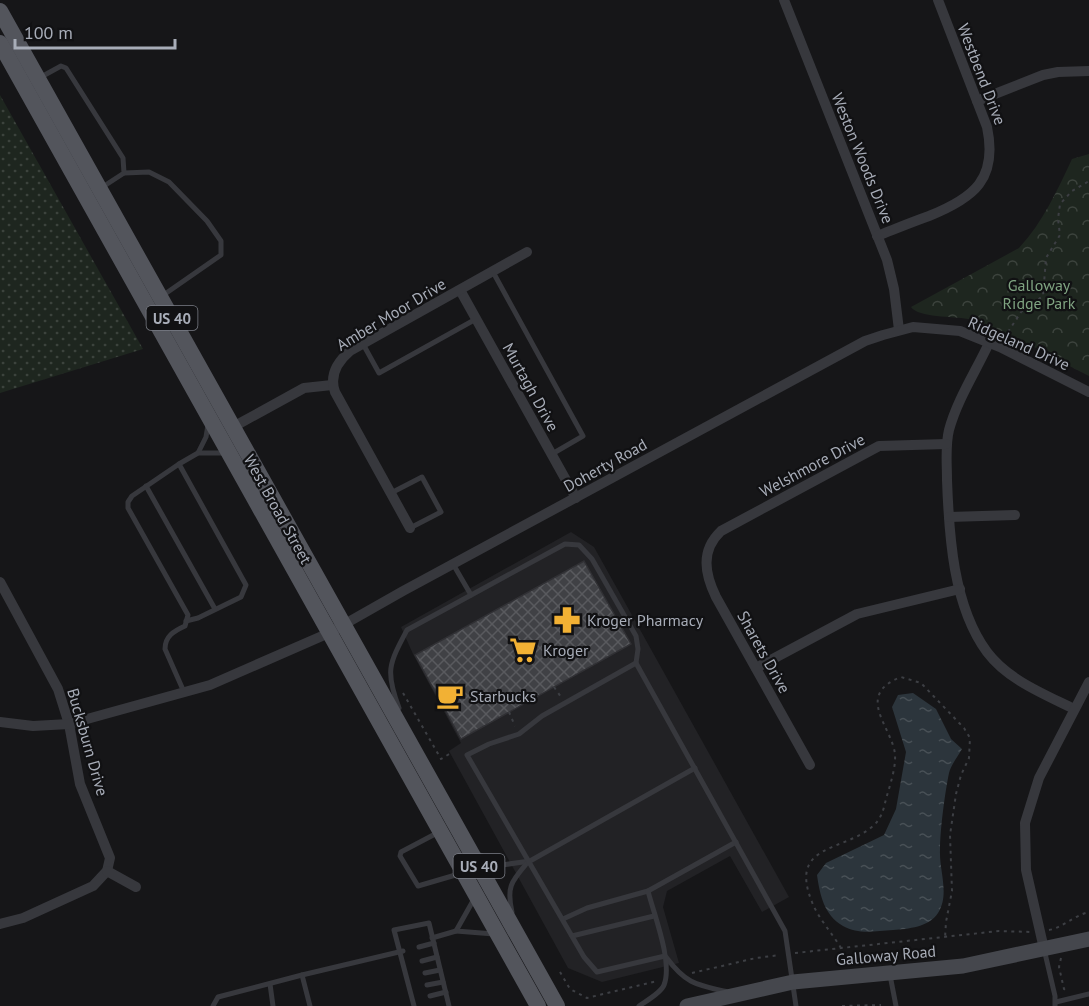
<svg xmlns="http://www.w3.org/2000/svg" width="1089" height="1006" viewBox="0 0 1089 1006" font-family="'PT Sans',sans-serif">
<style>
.built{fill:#222225}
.grass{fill:url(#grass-dots)}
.park{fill:url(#park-crowns)}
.water{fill:url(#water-ripples)}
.building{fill:url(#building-cross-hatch);stroke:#303034;stroke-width:1.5}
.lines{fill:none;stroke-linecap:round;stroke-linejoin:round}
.path{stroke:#3d3f44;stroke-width:2;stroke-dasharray:3 4.5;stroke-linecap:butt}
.lane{stroke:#37383d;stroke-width:5}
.street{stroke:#37383d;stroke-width:10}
.secondary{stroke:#45474d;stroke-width:15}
.primary{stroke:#53555c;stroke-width:16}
.labels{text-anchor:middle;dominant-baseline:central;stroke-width:4.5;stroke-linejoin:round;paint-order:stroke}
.shield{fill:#111113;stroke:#7b7e86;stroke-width:1.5}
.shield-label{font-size:15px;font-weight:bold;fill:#a8adb8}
.street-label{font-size:16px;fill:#a8adb8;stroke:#111113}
.park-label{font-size:16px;fill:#7fa381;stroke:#111113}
.poi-label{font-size:16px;fill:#a8adb8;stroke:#111113;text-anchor:start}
</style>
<defs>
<pattern id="grass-dots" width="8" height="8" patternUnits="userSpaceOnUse" patternTransform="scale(1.5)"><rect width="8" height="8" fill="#1e261f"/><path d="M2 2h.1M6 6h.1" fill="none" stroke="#3c433d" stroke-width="1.8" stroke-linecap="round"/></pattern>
<pattern id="park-crowns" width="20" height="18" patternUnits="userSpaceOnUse" patternTransform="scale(1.5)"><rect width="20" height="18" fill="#1e261f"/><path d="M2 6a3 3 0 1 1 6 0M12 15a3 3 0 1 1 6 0" fill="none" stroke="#3c433d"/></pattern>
<pattern id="water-ripples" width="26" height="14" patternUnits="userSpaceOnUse" patternTransform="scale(1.5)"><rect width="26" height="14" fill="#2c353c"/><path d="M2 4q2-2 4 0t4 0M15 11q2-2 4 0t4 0" fill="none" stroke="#485056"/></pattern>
<pattern id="building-cross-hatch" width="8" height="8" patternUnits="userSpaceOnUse" patternTransform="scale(1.5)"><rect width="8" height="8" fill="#404145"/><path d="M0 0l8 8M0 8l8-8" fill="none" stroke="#595a5e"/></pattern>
</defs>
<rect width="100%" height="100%" fill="#161618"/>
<polygon class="built" points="571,532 594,547 789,897 762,912 730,856 667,891 663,907 679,963 602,982 568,968 449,751 461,743 413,654 401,627"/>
<polygon class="grass" points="0,95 143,349 0,393"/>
<path class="park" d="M1089 154V376C1053 358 1006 329 968 319 953 316 919 318 911 307L1019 248C1043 222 1057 191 1072 159Z"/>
<path class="water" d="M913 693 936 709 951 739 962 749C958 756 951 765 949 773 945 792 940 830 940 850 939 871 950 894 938 913 929 927 908 929 893 930 875 931 859 935 843 926 824 915 820 895 817 875L826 863 884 835 896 809 906 752 892 707 898 695Z"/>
<polygon class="building" points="584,561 631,644 461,739 415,655"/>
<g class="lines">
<g class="path">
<polyline points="1004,338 1021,312 1043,296 1046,258 1060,235 1058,219 1060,204 1072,191 1089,181"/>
<polyline points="554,687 561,697"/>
<polyline points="403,693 441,759 451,753"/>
<polyline points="509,712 515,726"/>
<path d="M1049 930C1062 928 1073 916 1089 912"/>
<path d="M841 948C832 933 818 918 812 902 788 843 844 852 873 826 880 820 883 812 885 803 889 787 896 770 895 754 892 727 854 695 901 677L921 683 964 728 970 738 969 758 961 775 956 794 950 835 952 891 946 922 945 938"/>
<polyline points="795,953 999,931 1031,932"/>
<polyline points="1061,958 1059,967 1064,989 1068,992"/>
<polyline points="560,972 570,989 587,998 657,981"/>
<polyline points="692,973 756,958 780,955"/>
<polyline points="842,1006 881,1005"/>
</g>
<g class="lane">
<polyline points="41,77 61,66 66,68 123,158 124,173 101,188"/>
<polyline points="124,173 149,172 169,182 207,221 221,241 221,255 162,296"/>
<polyline points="493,272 583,436 552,454"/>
<polyline points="363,344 379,373 476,319"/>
<polyline points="198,453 206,437 208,425"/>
<polyline points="179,464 246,585 241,597 198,618 186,621"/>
<polyline points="146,486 215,609"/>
<polyline points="391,493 422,477 441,512 410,528"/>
<polyline points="453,564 471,595"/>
<path d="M184 692 165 649C165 636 174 631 185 626L188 615 128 508V502L132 496 179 464 198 453H224"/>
<path d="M399 708C385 671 389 664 407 630L565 544 579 545 592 559 636 636 638 649 636 663"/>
<polyline points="439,832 401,852 400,856 418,886 459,874"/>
<polyline points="480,855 502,865 530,861 695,768"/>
<polyline points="474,899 456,931 494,934"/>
<path d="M512 912C506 886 512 881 528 862"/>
<polyline points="563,919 587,908 648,891 736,842"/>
<polyline points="572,936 654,916"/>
<polyline points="432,938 456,931"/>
<polyline points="419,947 434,943"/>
<polyline points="1044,949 1055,996 1055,1006"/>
<polyline points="665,956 597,972 584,957 467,755 489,744 519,734 542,716 636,663 785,931 796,1006"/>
<path d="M666 957C686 984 696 985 728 992"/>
<polyline points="422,961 437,957"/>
<polyline points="425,973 440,970"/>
<polyline points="890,975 896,1006"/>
<polyline points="270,984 273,1006"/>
<polyline points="427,985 443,982"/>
<polyline points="430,996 446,992"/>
<polyline points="1056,1002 1089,994"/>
<polyline points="213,1006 218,997 302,975"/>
<polyline points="310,1006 302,975 403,951"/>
<polyline points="414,1006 394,930 429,923 449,1006"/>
<path d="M639 1006C646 1001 661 993 664 985 673 962 654 915 648 891"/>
</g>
<g class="street">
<polyline points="784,0 887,260 894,289 899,330"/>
<polyline points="977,101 1043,75 1058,72 1089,71"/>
<path d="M877 236C895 229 912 222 929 216 974 198 998 179 987 127L938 0"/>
<polyline points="460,290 576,498"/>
<path d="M989 343C976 371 957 400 949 430 945 446 947 463 947 480 949 535 953 606 987 652 1008 680 1044 694 1074 709"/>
<polyline points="233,427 304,388 332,385"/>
<polyline points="949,517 1015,515"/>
<path d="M410 528 335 392C329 375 337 362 350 351L527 252"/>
<polyline points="0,582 58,689 69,724 80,784 110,858 107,871 93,886 23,918 0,924"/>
<polyline points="756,668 857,614 960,589"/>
<polyline points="0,722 33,726 69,724 210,685 329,633 403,591 865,341 883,335 913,327 960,331 1000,347 1089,392"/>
<path d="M810 765 716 597C705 574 700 551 721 531L879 446 946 444"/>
<polyline points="107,871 136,887"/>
<polyline points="1044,949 1026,870 1025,823 1039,778 1089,682"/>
</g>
<polyline class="secondary" points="687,1006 793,982 963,966 1089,939"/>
<g class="primary">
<polyline points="0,11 557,1006"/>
<polyline points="0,43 538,1006"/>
</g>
</g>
<defs>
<symbol id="pharmacy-bare" viewBox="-9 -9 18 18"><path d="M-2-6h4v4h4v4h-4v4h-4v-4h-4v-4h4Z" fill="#f2b134" stroke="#111113" stroke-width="2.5" paint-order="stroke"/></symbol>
<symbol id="supermarket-bare" viewBox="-9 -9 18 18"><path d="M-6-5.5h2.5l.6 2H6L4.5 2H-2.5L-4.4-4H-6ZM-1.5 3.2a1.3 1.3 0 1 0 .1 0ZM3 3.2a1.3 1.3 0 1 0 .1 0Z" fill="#f2b134" stroke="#111113" stroke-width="2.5" paint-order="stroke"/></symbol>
<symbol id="cafe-bare" viewBox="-9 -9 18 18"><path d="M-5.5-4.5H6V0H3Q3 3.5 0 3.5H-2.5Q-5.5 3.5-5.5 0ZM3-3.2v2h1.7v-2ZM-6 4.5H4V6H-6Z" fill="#f2b134" stroke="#111113" stroke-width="2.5" paint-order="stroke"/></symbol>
</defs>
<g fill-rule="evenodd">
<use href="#pharmacy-bare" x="548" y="601" width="38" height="38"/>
<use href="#supermarket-bare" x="504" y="631" width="38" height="38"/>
<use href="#cafe-bare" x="431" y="677" width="38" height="38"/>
</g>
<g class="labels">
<g class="shield">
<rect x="146.5" y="306" width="51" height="24" rx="4.5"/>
<rect x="453.5" y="854" width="51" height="24" rx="4.5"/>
</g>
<g class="shield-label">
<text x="172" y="318">US 40</text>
<text x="479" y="866">US 40</text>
</g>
<g class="street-label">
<text transform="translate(982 74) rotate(69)">Westbend Drive</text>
<text transform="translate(863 158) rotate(68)">Weston Woods Drive</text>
<text transform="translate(391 314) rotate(-31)">Amber Moor Drive</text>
<text transform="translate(1019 343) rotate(24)">Ridgeland Drive</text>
<text transform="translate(531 387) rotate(61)">Murtagh Drive</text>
<text transform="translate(605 465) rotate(-29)">Doherty Road</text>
<text transform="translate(812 465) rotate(-28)">Welshmore Drive</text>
<text transform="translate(278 509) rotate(61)">West Broad Street</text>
<text transform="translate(764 652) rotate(61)">Sharets Drive</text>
<text transform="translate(88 742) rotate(74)">Bucksburn Drive</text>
<text transform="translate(886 955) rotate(-5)">Galloway Road</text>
</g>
<g class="park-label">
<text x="1039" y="285">Galloway<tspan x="1039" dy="18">Ridge Park</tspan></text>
</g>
<g class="poi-label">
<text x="587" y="620">Kroger Pharmacy</text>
<text x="543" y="650">Kroger</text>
<text x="470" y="696">Starbucks</text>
</g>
</g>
<path d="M15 39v9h160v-9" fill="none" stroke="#a8adb8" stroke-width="3"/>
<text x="24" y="39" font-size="18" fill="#a8adb8" stroke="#111113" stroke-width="4.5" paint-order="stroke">100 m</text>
</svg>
